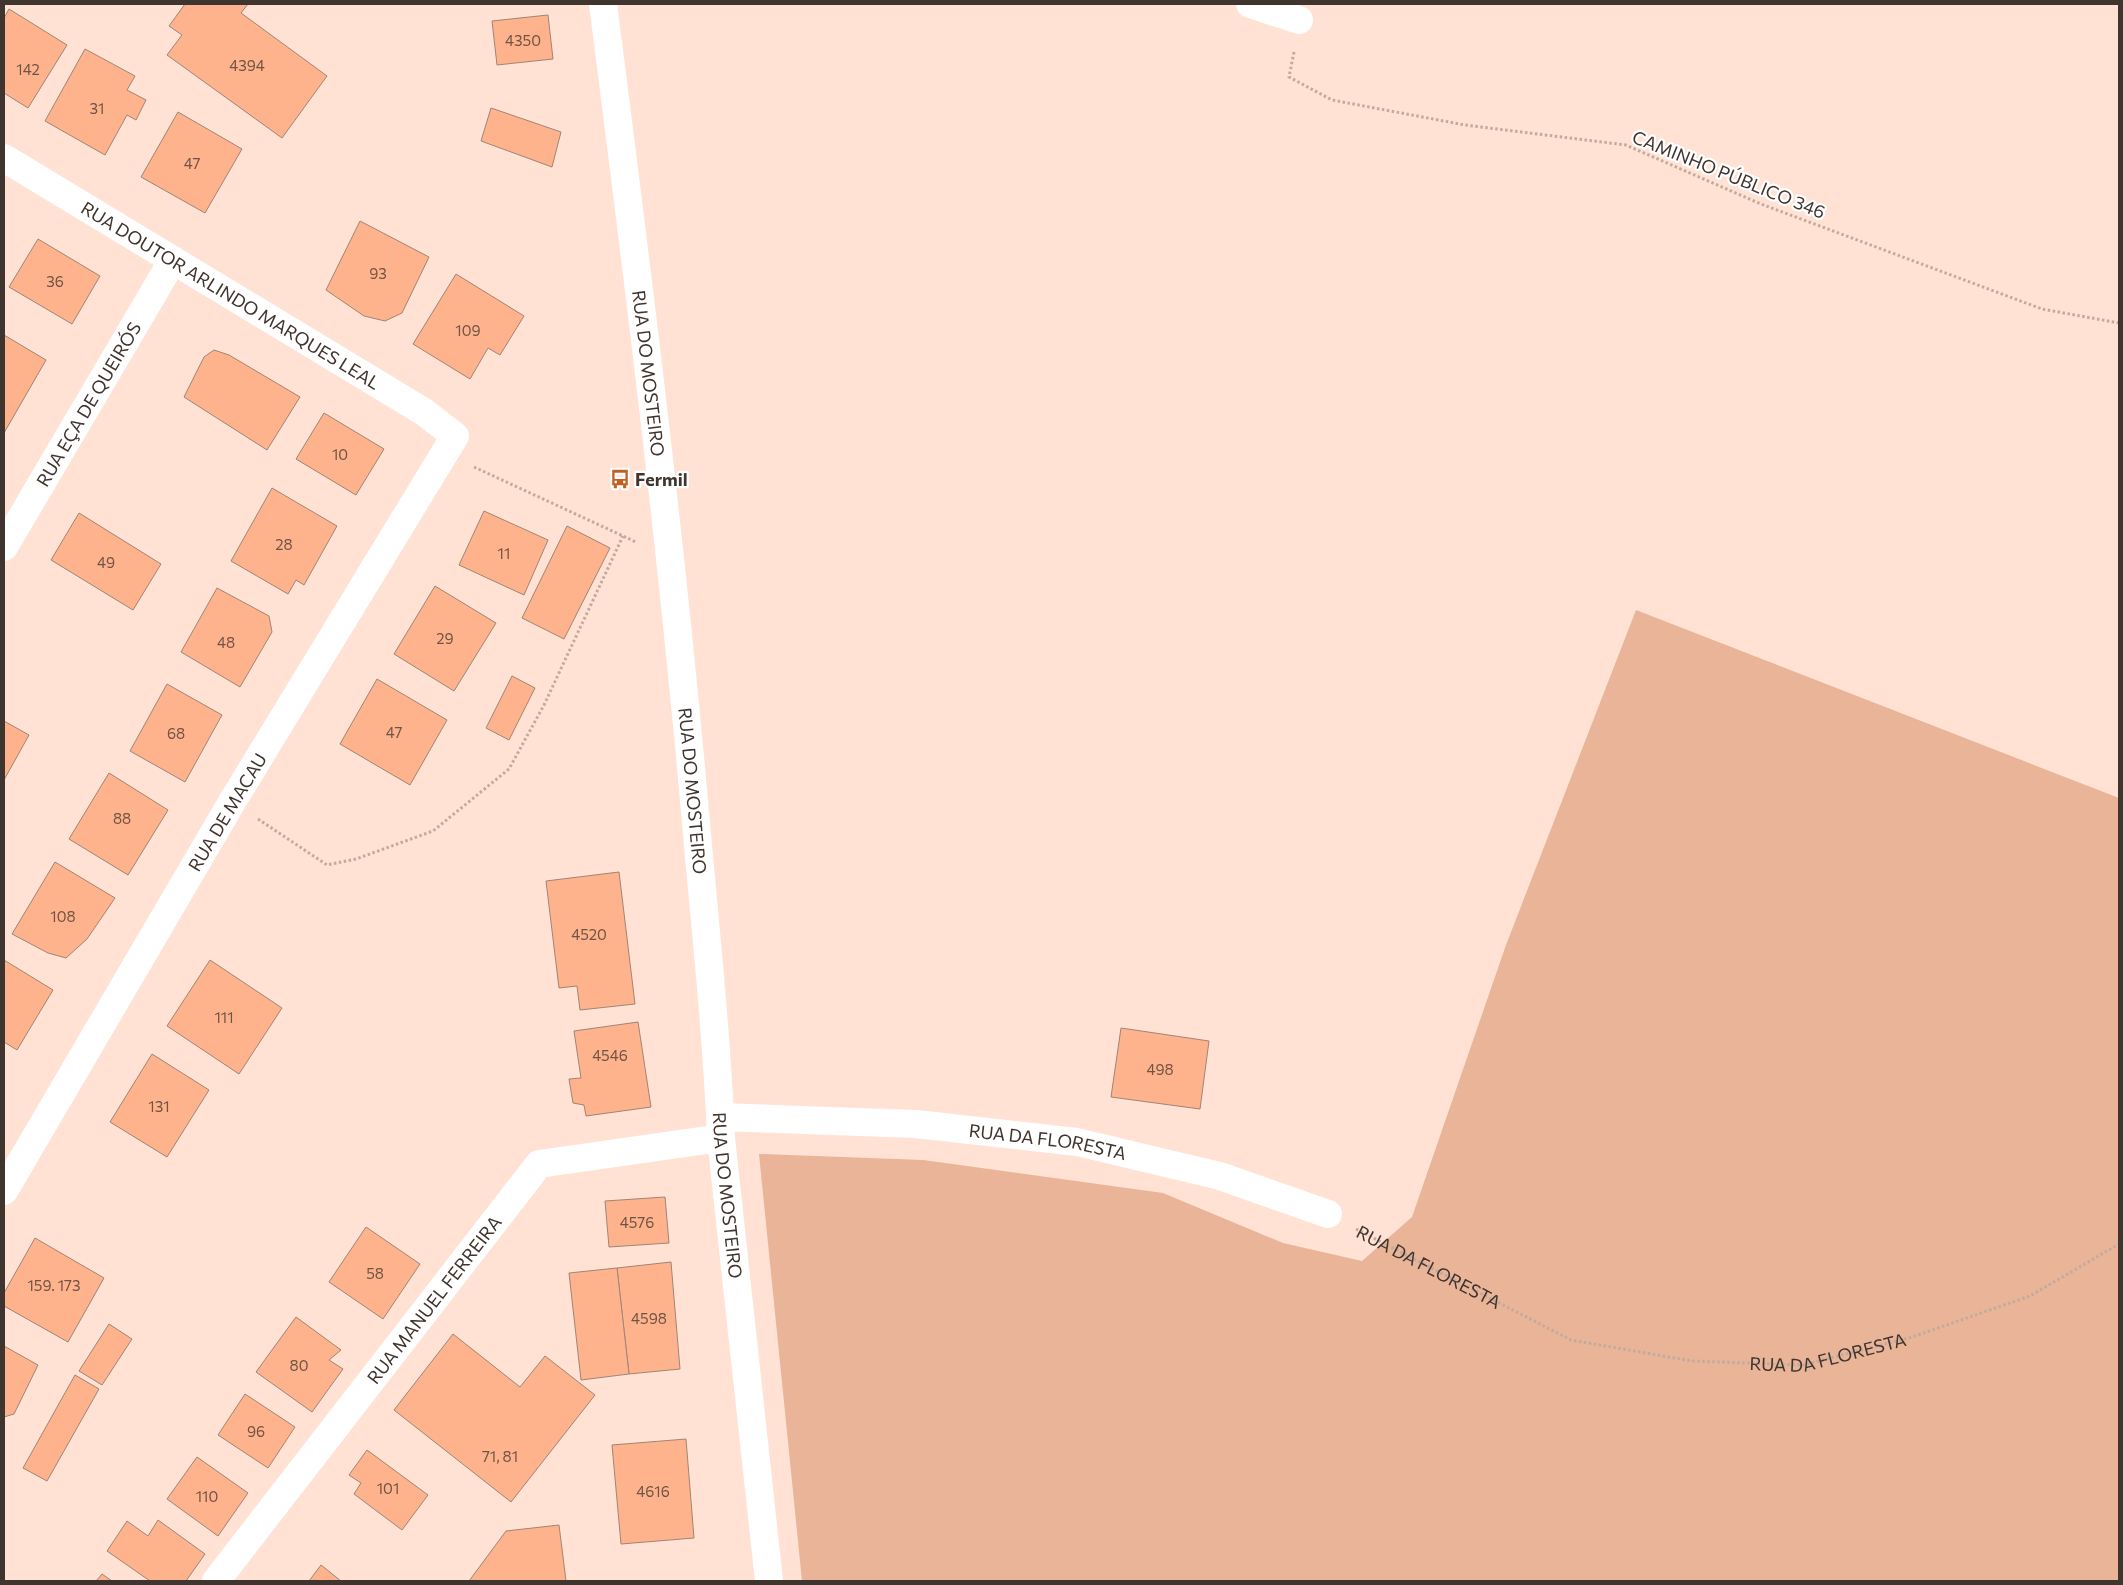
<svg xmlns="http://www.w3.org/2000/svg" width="2123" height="1585" viewBox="0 0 2123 1585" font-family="Commissioner,sans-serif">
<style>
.green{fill:#eab498}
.building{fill:#ffb38c;stroke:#9f8577}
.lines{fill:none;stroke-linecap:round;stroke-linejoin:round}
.path{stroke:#c2ab9e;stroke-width:3;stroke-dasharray:2.5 2.5;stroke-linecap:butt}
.minor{stroke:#fff;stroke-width:28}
.secondary{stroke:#fff;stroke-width:28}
.labels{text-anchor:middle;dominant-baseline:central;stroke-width:4.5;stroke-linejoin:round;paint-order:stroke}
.number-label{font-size:15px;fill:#6f5446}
.street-label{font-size:18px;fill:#3f342e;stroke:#fff}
.poi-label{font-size:18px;font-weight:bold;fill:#3f342e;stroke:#fff;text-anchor:start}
</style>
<rect width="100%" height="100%" fill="#ffe2d3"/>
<polygon class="green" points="1636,610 2119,798 2119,1581 802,1581 759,1154 923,1160 1163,1193 1283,1243 1362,1261 1412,1217 1506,945"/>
<g class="building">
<polygon points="185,4 248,4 241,13 327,76 282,138 167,55 182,35 169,26"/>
<polygon points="9,9 67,45 28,108 4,93 4,18"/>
<polygon points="548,15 553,59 497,65 492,21"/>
<polygon points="85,49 135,76 127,90 146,100 136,120 127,115 105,155 45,121"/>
<polygon points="491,108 561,132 552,167 481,141"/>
<polygon points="178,112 242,149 205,213 141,177"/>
<polygon points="360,221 429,257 402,313 385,321 364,316 326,290"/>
<polygon points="38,239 100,276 72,324 9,287"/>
<polygon points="456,274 524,316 500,355 488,348 470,379 413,344"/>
<polygon points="4,335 46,360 4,433"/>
<polygon points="214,350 229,355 300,397 267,450 184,397 204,357"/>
<polygon points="324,413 384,449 356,495 296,459"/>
<polygon points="272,488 337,526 304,585 296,580 288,594 231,561"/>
<polygon points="484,511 548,540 524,595 459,565"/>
<polygon points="79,513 161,564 133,610 51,560"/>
<polygon points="567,526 610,548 564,639 522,618"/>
<polygon points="435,586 496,623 454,691 394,654"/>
<polygon points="217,588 269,616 272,632 240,687 181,652"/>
<polygon points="512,676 535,688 509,740 486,728"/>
<polygon points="377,679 447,720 410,785 340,744"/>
<polygon points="167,684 222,715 185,782 130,751"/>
<polygon points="4,721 29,735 4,780"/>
<polygon points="109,773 168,810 128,875 69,839"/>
<polygon points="55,862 115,898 87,939 66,958 48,953 12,934"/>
<polygon points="619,872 635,1004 580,1010 577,986 559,988 546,881"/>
<polygon points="4,960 53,990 17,1050 4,1042"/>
<polygon points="210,960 282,1008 239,1074 167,1026"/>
<polygon points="638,1022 651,1107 586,1116 584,1105 573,1103 569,1079 581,1078 574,1031"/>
<polygon points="1121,1028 1209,1041 1200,1109 1111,1097"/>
<polygon points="152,1054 209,1090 167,1157 110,1122"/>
<polygon points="665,1197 669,1243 609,1247 605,1201"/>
<polygon points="366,1227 420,1264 383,1319 329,1282"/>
<polygon points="35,1238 104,1278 68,1342 4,1306 4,1293"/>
<polygon points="671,1262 680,1369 629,1374 617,1268"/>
<polygon points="617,1268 629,1374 581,1380 569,1273"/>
<polygon points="296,1317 341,1350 329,1360 343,1369 312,1412 256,1372"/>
<polygon points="109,1324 132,1339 102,1385 79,1371"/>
<polygon points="453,1334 520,1387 545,1356 595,1395 511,1502 394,1410"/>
<polygon points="4,1346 38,1365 14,1414 4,1417"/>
<polygon points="75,1375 99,1389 47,1481 23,1468"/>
<polygon points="245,1394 295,1427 268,1468 218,1435"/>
<polygon points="686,1439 694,1538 621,1544 612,1445"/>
<polygon points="367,1450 428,1495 402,1530 354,1494 361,1483 349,1475"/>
<polygon points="197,1457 248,1493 218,1536 167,1499"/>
<polygon points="158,1520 205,1554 186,1581 150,1581 107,1551 127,1521 148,1536"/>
<polygon points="559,1525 566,1581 469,1581 506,1531"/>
<polygon points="321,1565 341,1581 309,1581"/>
<polygon points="102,1574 112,1581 96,1581"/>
</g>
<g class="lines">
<g class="path">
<polyline points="1294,52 1289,77 1332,100 1465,125 1626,145 1761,204 2042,309 2119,323"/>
<polyline points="474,467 636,542"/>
<polyline points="258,819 327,865 356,859 433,831 509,769 544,705 623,536"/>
<path id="s1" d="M1356 1229 1571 1340 1692 1361 1803 1365 1912 1337 2030 1296 2119 1244"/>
</g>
<g class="minor">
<polyline points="1250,4 1299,20"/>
<path id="s2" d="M4 158 424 412 455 436 232 802 4 1191"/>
<path id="s3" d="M4 547 173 260"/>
<path id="s4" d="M720 1117 916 1124 1077 1142 1220 1176 1328 1214"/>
<path id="s5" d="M216 1581 539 1164 721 1138"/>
</g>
<path class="secondary" id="s6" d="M603 4C639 284 674 565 698 846 707 943 717 1041 721 1138L769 1581"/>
</g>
<defs>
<symbol id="bus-bare" viewBox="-9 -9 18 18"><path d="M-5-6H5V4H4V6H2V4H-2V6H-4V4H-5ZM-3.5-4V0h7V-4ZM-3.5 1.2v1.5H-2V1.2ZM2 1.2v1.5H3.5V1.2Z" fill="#c26023" stroke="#fff" stroke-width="2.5" paint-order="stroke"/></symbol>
</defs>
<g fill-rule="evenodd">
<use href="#bus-bare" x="606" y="465" width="28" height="28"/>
</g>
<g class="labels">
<g class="number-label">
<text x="523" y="40">4350</text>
<text x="247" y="65">4394</text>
<text x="28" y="69">142</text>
<text x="97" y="108">31</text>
<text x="192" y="163">47</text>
<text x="378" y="273">93</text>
<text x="55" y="281">36</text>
<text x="468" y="330">109</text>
<text x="340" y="454">10</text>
<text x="284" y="544">28</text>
<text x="504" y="553">11</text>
<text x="106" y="562">49</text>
<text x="445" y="638">29</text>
<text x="226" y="642">48</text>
<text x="394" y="732">47</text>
<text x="176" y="733">68</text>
<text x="122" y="818">88</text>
<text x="63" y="916">108</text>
<text x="589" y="934">4520</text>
<text x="224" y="1017">111</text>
<text x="610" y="1055">4546</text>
<text x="1160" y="1069">498</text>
<text x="159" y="1106">131</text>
<text x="637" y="1222">4576</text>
<text x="375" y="1273">58</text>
<text x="54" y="1285">159. 173</text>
<text x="649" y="1318">4598</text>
<text x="299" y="1365">80</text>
<text x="256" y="1431">96</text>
<text x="500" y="1456">71, 81</text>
<text x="388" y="1488">101</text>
<text x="653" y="1491">4616</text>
<text x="207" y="1496">110</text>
</g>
<g class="street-label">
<text transform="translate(1729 174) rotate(22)">CAMINHO PÚBLICO 346</text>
<text stroke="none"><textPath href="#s2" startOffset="265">RUA DOUTOR ARLINDO MARQUES LEAL</textPath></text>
<text stroke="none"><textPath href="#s6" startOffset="372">RUA DO MOSTEIRO</textPath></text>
<text stroke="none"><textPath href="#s3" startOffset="166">RUA EÇA DE QUEIRÓS</textPath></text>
<text stroke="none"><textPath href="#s6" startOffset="792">RUA DO MOSTEIRO</textPath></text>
<text transform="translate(227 812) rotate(-59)">RUA DE MACAU</text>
<text stroke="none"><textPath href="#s4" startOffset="329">RUA DA FLORESTA</textPath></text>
<text stroke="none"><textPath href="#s6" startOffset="1198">RUA DO MOSTEIRO</textPath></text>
<text stroke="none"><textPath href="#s1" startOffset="82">RUA DA FLORESTA</textPath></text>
<text stroke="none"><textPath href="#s5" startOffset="356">RUA MANUEL FERREIRA</textPath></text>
<text stroke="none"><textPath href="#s1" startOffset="502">RUA DA FLORESTA</textPath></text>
</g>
<g class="poi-label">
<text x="635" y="479">Fermil</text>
</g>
</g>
<rect width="2123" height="1585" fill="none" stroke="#3f342e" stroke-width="10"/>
</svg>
